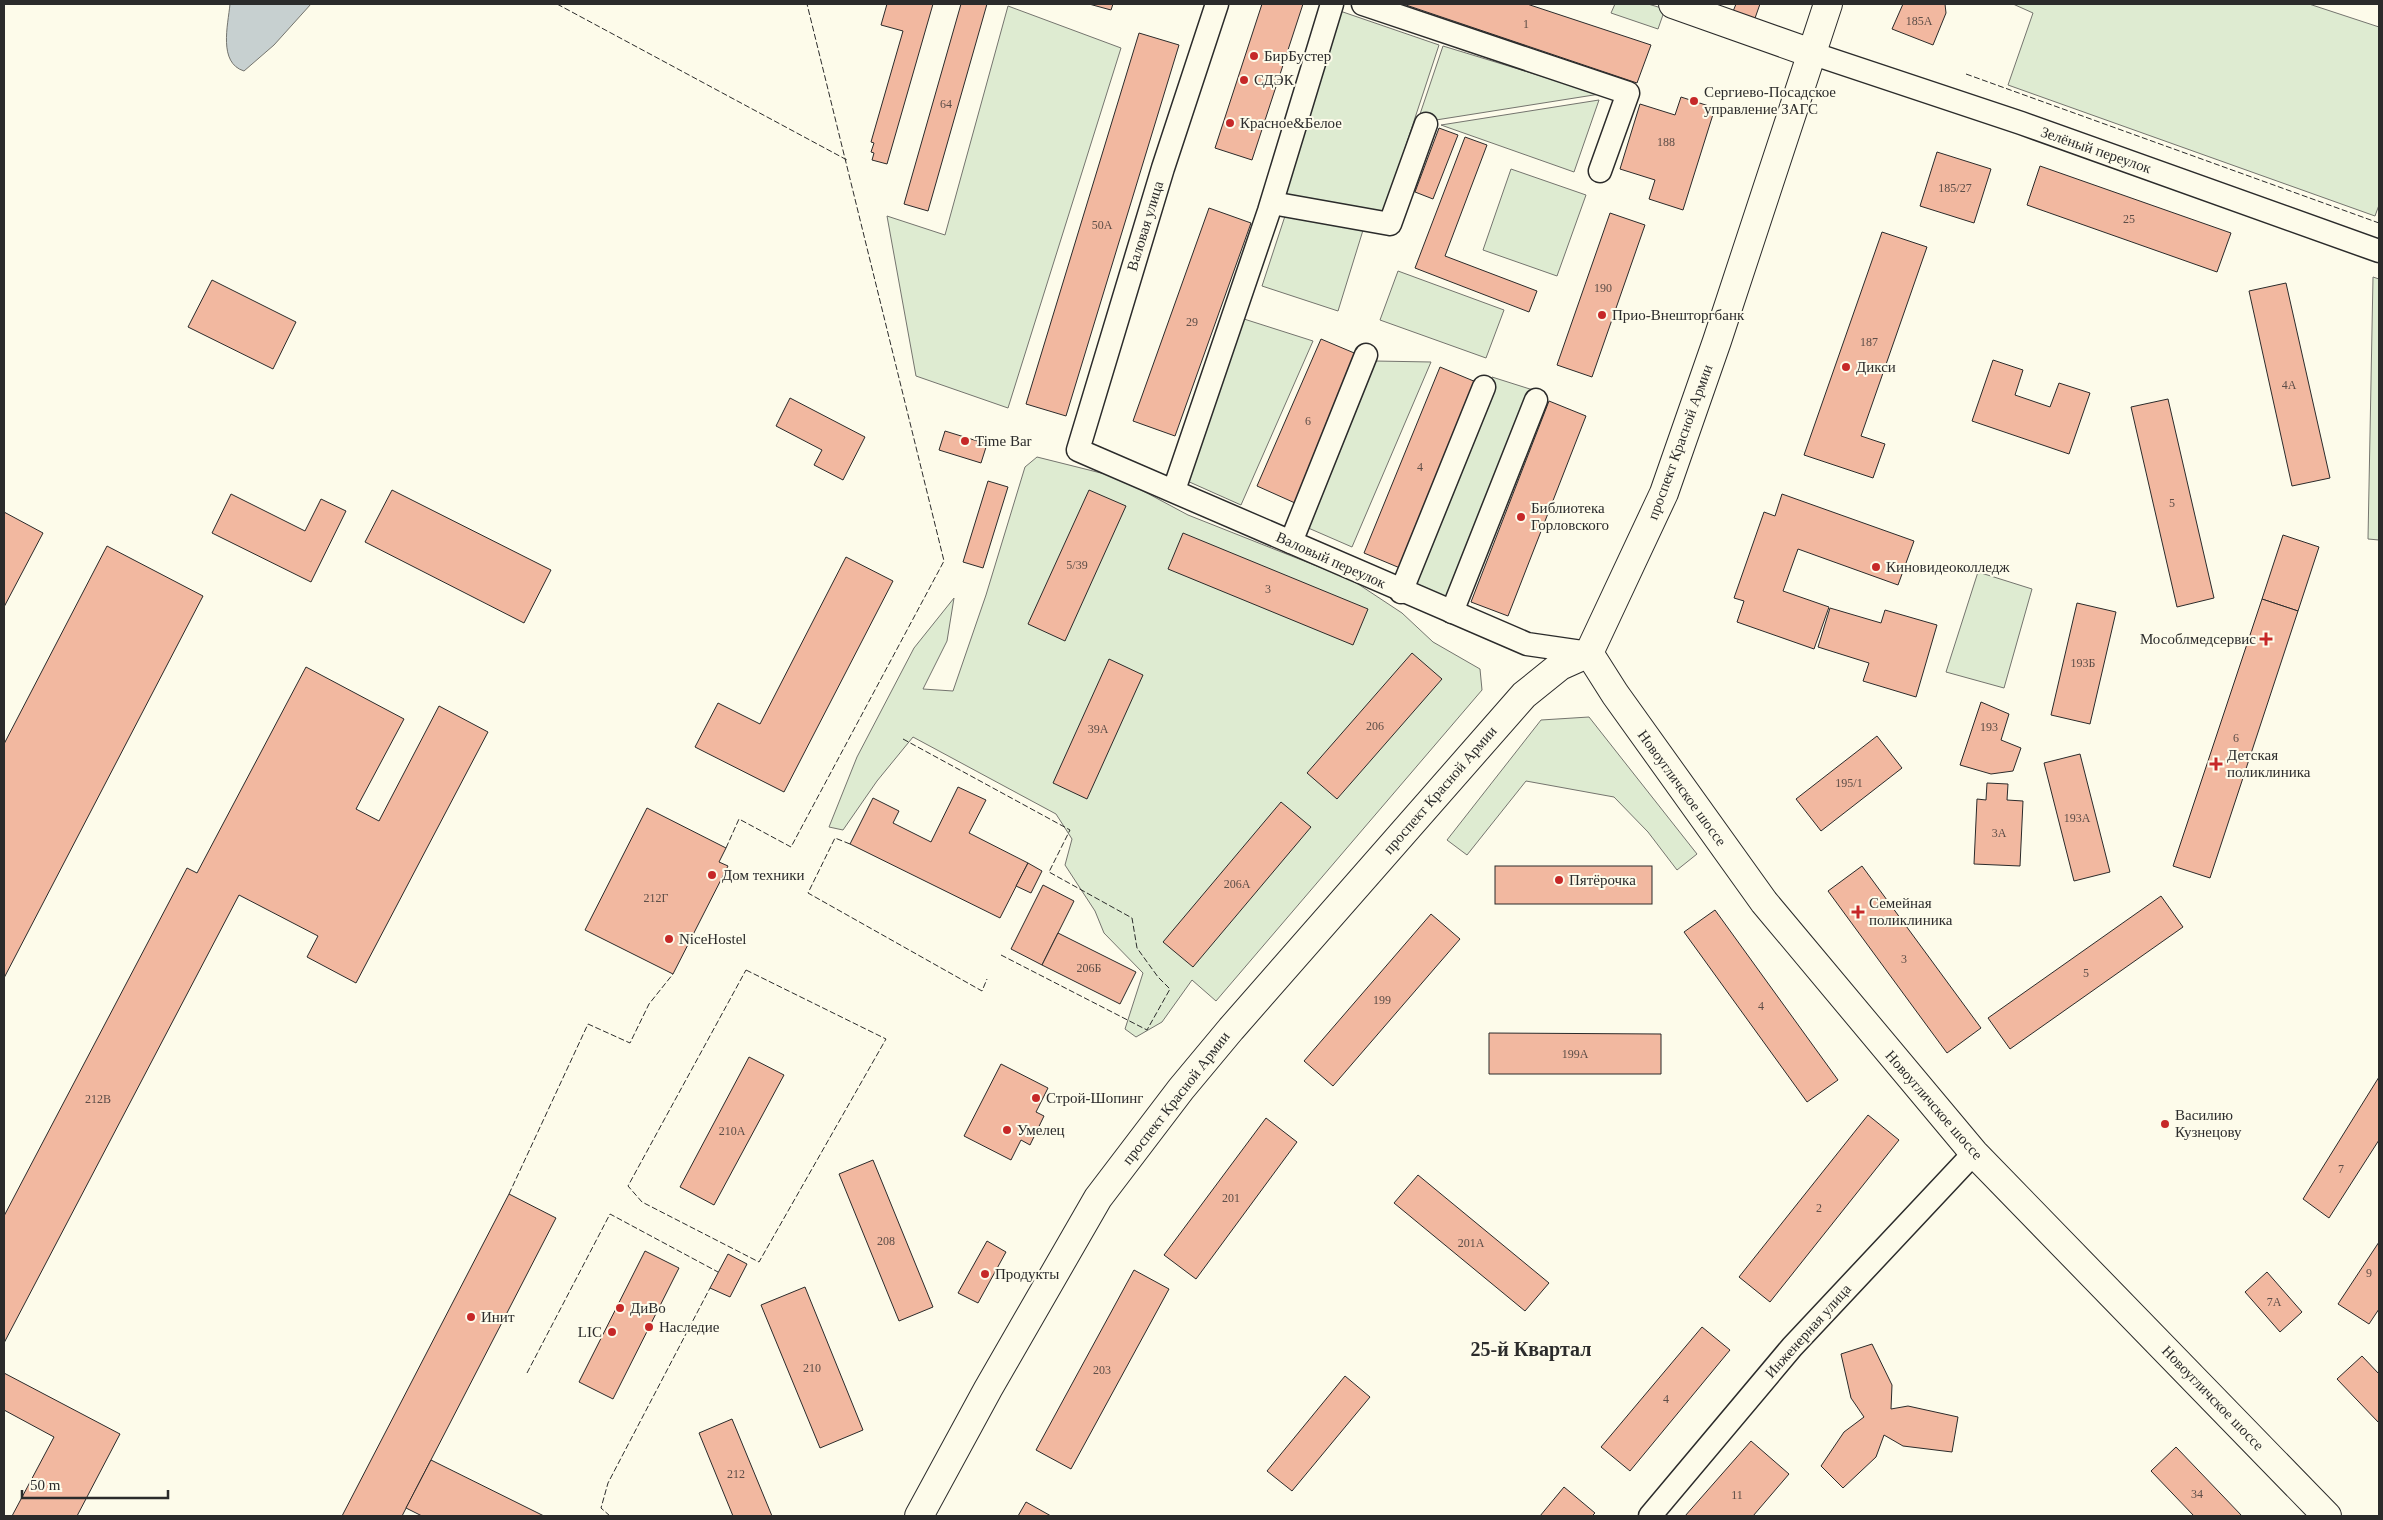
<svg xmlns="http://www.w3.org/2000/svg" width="2383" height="1520" viewBox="0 0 2383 1520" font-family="'Times New Roman',serif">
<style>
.green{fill:#deebd1;stroke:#74746e}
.water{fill:#c7d0d0;stroke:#74746e}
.building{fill:#f2b8a0;stroke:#2b2b2b}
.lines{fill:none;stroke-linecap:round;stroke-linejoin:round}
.minor-casing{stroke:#2b2b2b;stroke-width:25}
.major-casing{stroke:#2b2b2b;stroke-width:30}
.minor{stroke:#fdfbea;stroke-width:22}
.major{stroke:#fdfbea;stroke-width:28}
.fence{stroke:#2b2b2b;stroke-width:1;stroke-dasharray:6 2.5;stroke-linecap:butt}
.poi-dot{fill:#c62828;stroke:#fdfbea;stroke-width:2}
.labels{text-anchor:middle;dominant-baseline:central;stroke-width:4;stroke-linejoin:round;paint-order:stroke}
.number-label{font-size:12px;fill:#5d4e48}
.poi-label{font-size:15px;fill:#2b2b2b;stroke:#fdfbea;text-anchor:start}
.street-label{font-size:15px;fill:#2b2b2b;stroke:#fdfbea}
.district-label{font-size:20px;font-weight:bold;fill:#2b2b2b;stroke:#fdfbea}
</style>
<rect width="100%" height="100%" fill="#fdfbea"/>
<g class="green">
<polygon points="1615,4 1648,4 1665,9 1658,29 1611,13"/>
<polygon points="2013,4 2309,4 2379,27 2379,205 2375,216 2008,85 2033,13"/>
<polygon points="1008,6 1121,48 1008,408 916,376 887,216 945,235"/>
<polygon points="1340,11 1439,45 1382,218 1278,199"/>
<polygon points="1443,46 1600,94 1417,123"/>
<polygon points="1599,100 1574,172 1441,125"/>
<polygon points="1511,169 1586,195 1557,276 1483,250"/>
<polygon points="1286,213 1364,227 1338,311 1262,286"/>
<polygon points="1398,271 1504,310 1486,358 1380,320"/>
<polygon points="2373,277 2379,279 2379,540 2368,539"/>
<polygon points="1244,319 1313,341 1241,505 1185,480"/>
<polygon points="1375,361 1431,362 1352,547 1306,527"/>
<polygon points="1492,377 1533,390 1450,600 1414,587"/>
<polygon points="1037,457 1117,477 1188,515 1352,580 1402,613 1433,642 1480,669 1482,690 1216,1001 1192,980 1162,1022 1136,1037 1125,1029 1143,973 1104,933 1095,911 1065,865 1072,839 1056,814 913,737 877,781 843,830 829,827 857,757 914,648 954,598 947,641 923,689 953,691 986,595 1025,467"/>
<polygon points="1978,572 2032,589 2004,688 1946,672"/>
<polygon points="1589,717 1697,854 1677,870 1648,832 1614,797 1526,781 1467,855 1447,840 1541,720"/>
</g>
<path class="water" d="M230 4H311L274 45 244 71C218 63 228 25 230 4Z"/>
<g class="building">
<polygon points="887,4 933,4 887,164 872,160 874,153 871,152 874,143 871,142 903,31 881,25"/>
<polygon points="961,4 987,4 928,211 904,204"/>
<polygon points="1089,4 1113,4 1111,10"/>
<polygon points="1262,4 1303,4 1252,160 1215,148"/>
<polygon points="1403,4 1527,4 1651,45 1637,83"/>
<polygon points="1736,4 1760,4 1754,21 1732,14"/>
<polygon points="1903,4 1945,4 1946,13 1933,45 1892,29"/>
<polygon points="1139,33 1179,45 1066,416 1026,404"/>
<polygon points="1681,97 1715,108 1683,210 1649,199 1655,180 1620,169 1640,104 1675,115"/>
<polygon points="1439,128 1458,135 1433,199 1415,192"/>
<polygon points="1465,137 1487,145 1445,256 1537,291 1529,312 1415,268"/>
<polygon points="1937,152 1991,169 1974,223 1920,206"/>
<polygon points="2040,166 2231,233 2217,272 2027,205"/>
<polygon points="1209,208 1251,223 1175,436 1133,421"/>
<polygon points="1610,213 1645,225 1592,377 1557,365"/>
<polygon points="1882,232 1927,247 1861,436 1885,444 1873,478 1804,455"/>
<polygon points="212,280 296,322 273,369 188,327"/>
<polygon points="2286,283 2330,478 2292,486 2249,291"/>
<polygon points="1321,339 1359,355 1295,503 1257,486"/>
<polygon points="1993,360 2023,370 2015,395 2050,407 2059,383 2090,393 2069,454 1972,421"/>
<polygon points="1440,367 1476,382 1400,568 1364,553"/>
<polygon points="790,398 865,437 843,480 814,465 822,450 776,426"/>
<polygon points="2168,399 2214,598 2177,607 2131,407"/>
<polygon points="1549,401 1586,416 1508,616 1471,602"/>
<polygon points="945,431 987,444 981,463 939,450"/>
<polygon points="988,481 1008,487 983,568 963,562"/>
<polygon points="392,490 551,570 524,623 365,542"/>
<polygon points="1089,490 1126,506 1065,641 1028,624"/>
<polygon points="231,494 305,531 321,499 346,511 311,582 212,533"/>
<polygon points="1782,494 1914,541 1898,585 1798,549 1783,591 1829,607 1814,649 1737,622 1744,601 1734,598 1764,512 1775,516"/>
<polygon points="4,512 43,533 4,607"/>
<polygon points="1183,533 1368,609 1353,645 1168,569"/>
<polygon points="2283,535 2319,547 2298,611 2262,599"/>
<polygon points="107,546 203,596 4,978 4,744"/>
<polygon points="846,557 893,581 784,792 695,747 718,703 760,724"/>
<polygon points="2262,599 2298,611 2210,878 2173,866"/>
<polygon points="2077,603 2116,612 2090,724 2051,715"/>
<polygon points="1830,608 1881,623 1885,610 1937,625 1916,697 1863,681 1869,663 1818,647"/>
<polygon points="1412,653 1442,679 1337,799 1307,773"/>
<polygon points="1109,659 1143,675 1087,799 1053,783"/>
<polygon points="306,667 404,719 356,809 379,821 439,706 488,732 356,983 307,957 318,936 239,895 4,1343 4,1216 187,868 197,873"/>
<polygon points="1981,702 2009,714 2001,740 2021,748 2013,771 1991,774 1960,765"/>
<polygon points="1877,736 1902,768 1821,831 1796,799"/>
<polygon points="2080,754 2110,872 2074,881 2044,763"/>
<polygon points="1987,783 2008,784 2007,800 2023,801 2020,866 1974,864 1977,799 1986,800"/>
<polygon points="958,787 986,800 969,833 1028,863 1000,918 850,844 873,798 899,811 893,823 931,842"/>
<polygon points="1281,802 1311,827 1193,967 1163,942"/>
<polygon points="647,808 726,848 719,862 728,866 673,974 585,930"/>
<polygon points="1028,863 1042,871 1031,893 1016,886"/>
<rect x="1495" y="866" width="157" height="38"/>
<polygon points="1862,866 1981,1028 1947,1053 1828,891"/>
<polygon points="1043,885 1074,901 1042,965 1011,949"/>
<polygon points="2161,896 2183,927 2010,1049 1988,1018"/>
<polygon points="1715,910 1838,1080 1807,1102 1684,932"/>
<polygon points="1431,914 1460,939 1333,1086 1304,1061"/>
<polygon points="1058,933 1136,972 1120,1004 1042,965"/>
<polygon points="1489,1033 1661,1034 1661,1074 1489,1074"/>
<polygon points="749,1057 784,1075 714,1205 680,1187"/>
<polygon points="1001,1064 1048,1088 1036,1112 1044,1116 1030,1145 1021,1140 1011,1160 964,1136"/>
<polygon points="2379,1077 2379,1140 2329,1218 2303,1199"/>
<polygon points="1868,1115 1899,1140 1770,1302 1739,1277"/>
<polygon points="1266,1118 1297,1142 1196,1279 1164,1255"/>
<polygon points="873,1160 933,1307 899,1321 839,1174"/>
<polygon points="1418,1175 1549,1283 1525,1311 1394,1203"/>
<polygon points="509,1194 556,1218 402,1516 342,1516"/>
<polygon points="987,1241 1006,1252 978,1303 958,1293"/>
<polygon points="2379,1242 2379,1309 2369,1324 2338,1304"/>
<polygon points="645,1251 679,1268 613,1399 579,1382"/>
<polygon points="728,1254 747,1264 730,1297 710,1288"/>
<polygon points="1134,1270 1169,1289 1071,1469 1036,1450"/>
<polygon points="2267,1272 2302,1312 2280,1332 2245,1292"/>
<polygon points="805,1287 863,1430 820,1448 761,1305"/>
<polygon points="1702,1327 1730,1350 1630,1471 1601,1447"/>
<polygon points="1872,1344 1892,1385 1891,1409 1908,1406 1958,1417 1952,1452 1903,1446 1884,1435 1876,1457 1843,1488 1821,1466 1844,1432 1864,1417 1851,1398 1841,1354"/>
<polygon points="2362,1356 2379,1374 2379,1423 2337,1379"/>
<polygon points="4,1373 120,1434 77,1516 12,1516 54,1437 4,1410"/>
<polygon points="1345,1376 1370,1397 1292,1491 1267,1471"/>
<polygon points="732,1419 772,1516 733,1516 699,1433"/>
<polygon points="1751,1441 1789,1474 1753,1516 1685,1516"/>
<polygon points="2176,1447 2242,1516 2194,1516 2151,1471"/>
<polygon points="431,1460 544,1516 422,1516 406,1508"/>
<polygon points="1564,1487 1595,1513 1592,1516 1540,1516"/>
<polygon points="1026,1502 1051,1516 1018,1516"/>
</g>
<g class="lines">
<defs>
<g id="minor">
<polyline points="1217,4 1163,168 1078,450 1527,644 1589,653"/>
<polyline points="1363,4 1628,93 1600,171"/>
<polyline points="1811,53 2021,123 2379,251"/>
<polyline points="1272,203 1390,224 1426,124"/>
<polyline points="1174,490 1269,211 1332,4"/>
<polyline points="1291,542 1366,355"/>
<polyline points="1401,592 1484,387"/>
<polyline points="1452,612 1536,400"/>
<polyline points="1650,1516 1792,1347 1974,1153"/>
</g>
<g id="major">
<polyline points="1673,4 1811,53"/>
<polyline points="1589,653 1615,694 1764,902 1974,1153 2327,1516"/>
<polyline points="919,1516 988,1389 1098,1198 1181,1089 1231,1029 1524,695 1560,666 1589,653 1664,493 1717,341 1828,4"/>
</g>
</defs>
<use href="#minor" class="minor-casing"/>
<use href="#major" class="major-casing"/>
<use href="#minor" class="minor"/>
<use href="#major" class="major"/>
<g class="fence">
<polyline points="557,4 847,160"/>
<polyline points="1966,74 2379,223"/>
<polyline points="903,739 1070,830 1049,872 1132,918 1137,948 1158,977 1170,989 1147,1030 1001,955"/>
<polyline points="850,844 835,838 808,893 982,991 987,979"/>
<polyline points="726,848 739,819 791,847 944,561 807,4"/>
<polygon points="746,970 886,1039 759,1262 642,1202 628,1186"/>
<polyline points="509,1194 588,1024 630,1043 649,1004 673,974"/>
<polyline points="527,1373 610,1214 718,1272"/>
<polyline points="610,1516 601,1508 608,1483 710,1288"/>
</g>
</g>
<g class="poi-dot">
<circle cx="1254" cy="56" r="5"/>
<circle cx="1244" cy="80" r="5"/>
<circle cx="1694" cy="101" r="5"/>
<circle cx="1230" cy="123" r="5"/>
<circle cx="1602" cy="315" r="5"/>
<circle cx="1846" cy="367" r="5"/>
<circle cx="965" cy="441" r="5"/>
<circle cx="1521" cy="517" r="5"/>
<circle cx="1876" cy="567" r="5"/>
<path d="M2263.5 631.5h5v5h5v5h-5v5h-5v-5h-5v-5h5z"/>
<path d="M2213.5 756.5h5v5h5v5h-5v5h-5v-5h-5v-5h5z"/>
<circle cx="712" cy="875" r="5"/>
<circle cx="1559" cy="880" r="5"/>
<path d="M1855.5 904.5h5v5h5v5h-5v5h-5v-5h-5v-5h5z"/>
<circle cx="669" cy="939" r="5"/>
<circle cx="1036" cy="1098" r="5"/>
<circle cx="2165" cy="1124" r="5"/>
<circle cx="1007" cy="1130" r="5"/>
<circle cx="985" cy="1274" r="5"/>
<circle cx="620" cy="1308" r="5"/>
<circle cx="471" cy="1317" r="5"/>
<circle cx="649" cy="1327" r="5"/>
<circle cx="612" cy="1332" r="5"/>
</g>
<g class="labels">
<g class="number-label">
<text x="1919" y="21">185А</text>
<text x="1526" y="24">1</text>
<text x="946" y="104">64</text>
<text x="1666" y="142">188</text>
<text x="1955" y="188">185/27</text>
<text x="2129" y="219">25</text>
<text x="1102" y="225">50А</text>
<text x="1603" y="288">190</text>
<text x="1192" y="322">29</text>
<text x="1869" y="342">187</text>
<text x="2289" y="385">4А</text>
<text x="1308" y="421">6</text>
<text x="1420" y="467">4</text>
<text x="2172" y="503">5</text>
<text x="1077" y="565">5/39</text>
<text x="1268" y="589">3</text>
<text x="2083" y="663">193Б</text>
<text x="1375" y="726">206</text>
<text x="1989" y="727">193</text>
<text x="1098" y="729">39А</text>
<text x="2236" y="738">6</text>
<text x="1849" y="783">195/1</text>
<text x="2077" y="818">193А</text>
<text x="1999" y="833">3А</text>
<text x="1237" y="884">206А</text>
<text x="656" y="898">212Г</text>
<text x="1904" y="959">3</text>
<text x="1089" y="968">206Б</text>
<text x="2086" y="973">5</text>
<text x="1382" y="1000">199</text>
<text x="1761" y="1006">4</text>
<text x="1575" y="1054">199А</text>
<text x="98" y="1099">212В</text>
<text x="732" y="1131">210А</text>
<text x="2341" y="1169">7</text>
<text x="1231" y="1198">201</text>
<text x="1819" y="1208">2</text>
<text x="886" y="1241">208</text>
<text x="1471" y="1243">201А</text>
<text x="2369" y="1273">9</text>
<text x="2274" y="1302">7А</text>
<text x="812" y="1368">210</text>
<text x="1102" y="1370">203</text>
<text x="1666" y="1399">4</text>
<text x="736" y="1474">212</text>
<text x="2197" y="1494">34</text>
<text x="1737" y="1495">11</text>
</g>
<g class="poi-label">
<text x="1264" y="56">БирБустер</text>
<text x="1254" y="80">СДЭК</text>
<text x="1704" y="92">Сергиево-Посадское<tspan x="1704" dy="17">управление ЗАГС</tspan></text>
<text x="1240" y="123">Красное&amp;Белое</text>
<text x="1612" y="315">Прио-Внешторгбанк</text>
<text x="1856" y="367">Дикси</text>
<text x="975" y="441">Time Bar</text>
<text x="1531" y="508">Библиотека<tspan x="1531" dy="17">Горловского</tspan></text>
<text x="1886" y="567">Киновидеоколледж</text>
<text x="2256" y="639" text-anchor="end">Мособлмедсервис</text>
<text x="2227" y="755">Детская<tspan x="2227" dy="17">поликлиника</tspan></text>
<text x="722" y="875">Дом техники</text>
<text x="1569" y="880">Пятёрочка</text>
<text x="1869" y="903">Семейная<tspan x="1869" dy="17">поликлиника</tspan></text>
<text x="679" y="939">NiceHostel</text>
<text x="1046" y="1098">Строй-Шопинг</text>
<text x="2175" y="1115">Василию<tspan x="2175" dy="17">Кузнецову</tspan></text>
<text x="1017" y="1130">Умелец</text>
<text x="995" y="1274">Продукты</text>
<text x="630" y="1308">ДиВо</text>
<text x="481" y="1317">Инит</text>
<text x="659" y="1327">Наследие</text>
<text x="602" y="1332" text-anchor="end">LIC</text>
</g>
<g class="street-label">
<text transform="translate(2096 150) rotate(19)">Зелёный переулок</text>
<text transform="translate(1145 226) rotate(-73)">Валовая улица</text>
<text transform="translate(1680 442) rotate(-70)">проспект Красной Армии</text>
<text transform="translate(1331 560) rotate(24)">Валовый переулок</text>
<text transform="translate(1682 788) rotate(54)">Новоугличское шоссе</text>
<text transform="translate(1440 790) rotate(-49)">проспект Красной Армии</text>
<text transform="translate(1176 1098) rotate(-52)">проспект Красной Армии</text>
<text transform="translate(1934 1105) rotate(49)">Новоугличское шоссе</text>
<text transform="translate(1808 1331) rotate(-48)">Инженерная улица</text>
<text transform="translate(2213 1398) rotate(46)">Новоугличское шоссе</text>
</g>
<g class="district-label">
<text x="1531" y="1349">25-й Квартал</text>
</g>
</g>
<rect width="2383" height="1520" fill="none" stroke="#2b2b2b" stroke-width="10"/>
<path d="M22 1490v8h146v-8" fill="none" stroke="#2b2b2b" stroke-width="2.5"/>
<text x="30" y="1490" font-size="15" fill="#2b2b2b" stroke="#fdfbea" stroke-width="4" paint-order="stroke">50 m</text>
</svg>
